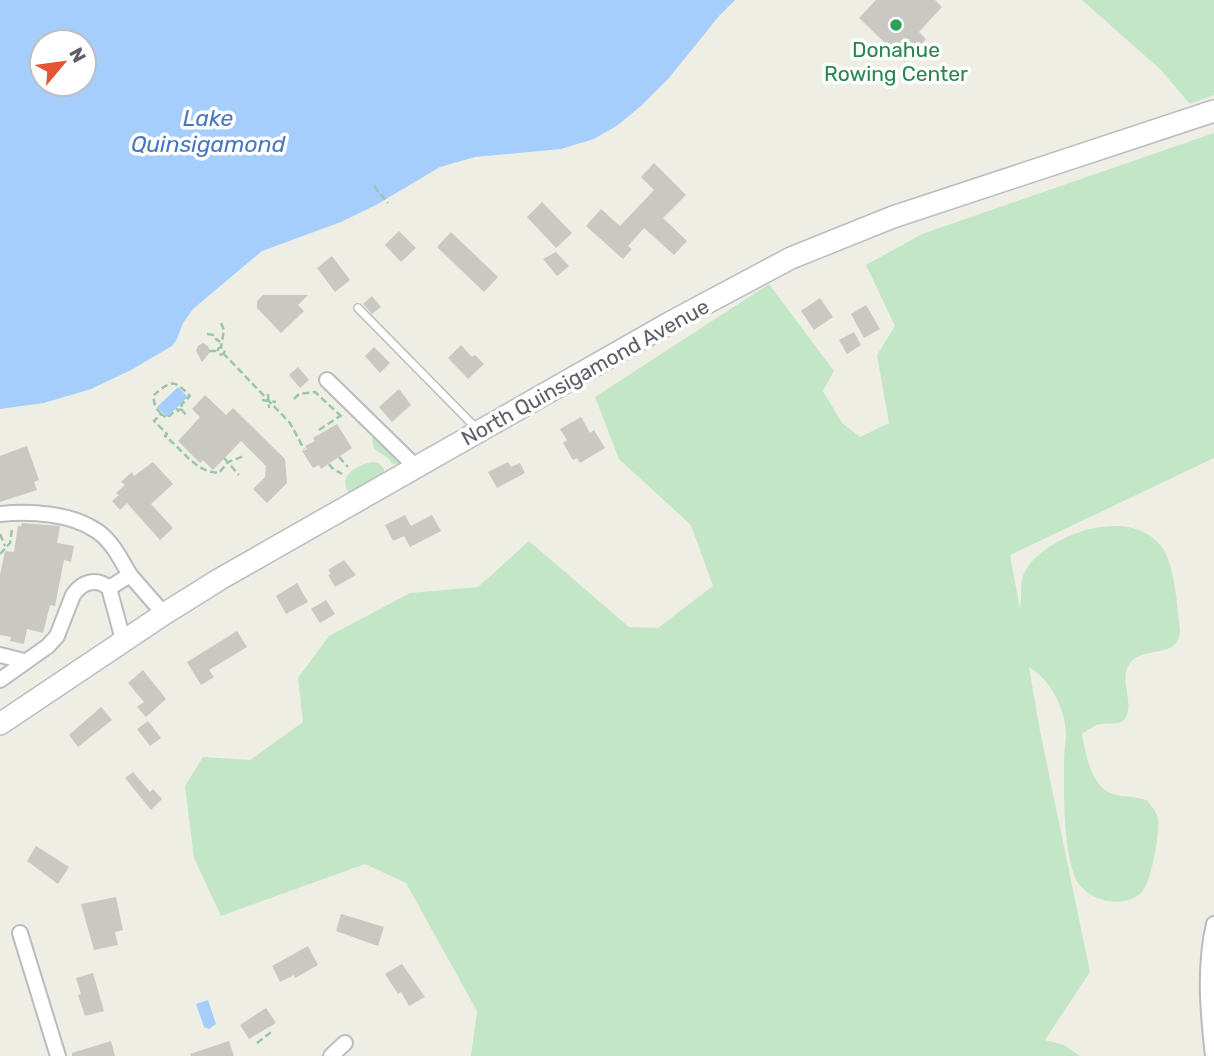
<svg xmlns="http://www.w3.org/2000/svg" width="1214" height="1056" viewBox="0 0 1214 1056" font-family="Rubik,sans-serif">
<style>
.green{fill:#c2e6c6}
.water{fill:#a6cefd;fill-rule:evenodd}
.building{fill:#cac8c2}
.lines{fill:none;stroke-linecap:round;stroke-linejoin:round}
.lane-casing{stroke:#b9bbc0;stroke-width:10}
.street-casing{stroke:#b9bbc0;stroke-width:18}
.secondary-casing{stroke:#babcc2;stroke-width:24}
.path{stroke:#9bc6ac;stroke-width:2.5;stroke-dasharray:7 3.5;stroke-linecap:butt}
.lane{stroke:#fff;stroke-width:7}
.street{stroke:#fff;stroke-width:14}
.secondary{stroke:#fff;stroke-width:21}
.leisure-dot{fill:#2e9e5b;stroke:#fff;stroke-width:2.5}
.labels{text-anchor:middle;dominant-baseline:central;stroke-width:7;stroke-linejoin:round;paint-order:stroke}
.leisure-label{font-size:21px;fill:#27864d;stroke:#fff}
.street-label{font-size:21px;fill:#5c5f65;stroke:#fff}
.water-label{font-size:23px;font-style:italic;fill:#4876c2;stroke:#fff}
</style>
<rect width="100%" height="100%" fill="#efeee5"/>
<g class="green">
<polygon points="1082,0 1214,0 1214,95 1190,104 1160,69"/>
<path d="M1214 133V458L1010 555 1020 609C1023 595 1018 581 1027 568 1051 533 1129 506 1161 546 1175 563 1177 607 1180 630 1180 657 1150 647 1134 659 1115 674 1135 700 1126 717 1121 727 1111 722 1101 724 1094 725 1088 730 1082 734 1085 752 1091 785 1110 793 1122 798 1136 795 1148 801 1151 806 1157 812 1158 819 1160 832 1151 888 1139 895 1116 910 1080 898 1073 872 1063 839 1064 794 1064 760 1064 751 1066 742 1066 733 1065 708 1050 679 1029 667L1040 731 1090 972 1045 1040 1064 1045 1080 1056H471L477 1011 406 883 365 864 221 916 194 858 185 786 203 757 250 760 303 722 298 678 329 636 410 593 478 587 529 541 629 627 658 628 713 586 691 525 619 459 595 397 769 284 834 371 823 391 842 423 860 437 889 423 877 355 895 326 866 265 922 234Z"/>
<polygon points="376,437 402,462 401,463 393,465 388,458 374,449 372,438"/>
<path d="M372 462 379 463 384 469V474L349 493C337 476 357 465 372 462Z"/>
</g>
<g class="water">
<path d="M0 0H735L719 16 669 78 642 105 618 125 594 139 561 149 475 157 440 167 376 205 341 222 262 251 193 309 183 323 177 339 172 346 131 370 91 389 44 403 0 409ZM84 42V84H42V42Z"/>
<polygon points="178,387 188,397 167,417 157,407"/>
<polygon points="208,1000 216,1024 209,1029 204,1027 196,1004"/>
</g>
<g class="building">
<polygon points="876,0 935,0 942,7 919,32 926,39 905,62 859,18"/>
<polygon points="654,163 686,195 663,218 687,241 674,255 644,228 628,246 632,249 623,259 586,226 601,209 620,226 654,190 641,177"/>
<polygon points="542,202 572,233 556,248 527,217"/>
<polygon points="399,231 416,248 401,262 385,245"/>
<polygon points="451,232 498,277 484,292 437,247"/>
<polygon points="556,252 569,266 557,276 543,259"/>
<polygon points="332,256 350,280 335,292 317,268"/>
<polygon points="263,295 308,295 298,305 304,311 281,333 257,308 257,301"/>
<polygon points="372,296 381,307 372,314 363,304"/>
<polygon points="820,298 833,317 814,330 801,311"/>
<polygon points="866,305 880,329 864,338 851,314"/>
<polygon points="854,332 861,345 847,354 839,340"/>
<polygon points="203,343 208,346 210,352 202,362 196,351 198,346"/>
<polygon points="461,345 472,357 475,355 484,364 468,379 448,358"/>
<polygon points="374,347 390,363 380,373 365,356"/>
<polygon points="298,367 309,380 300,388 289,375"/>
<polygon points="399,389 411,405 392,422 379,407"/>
<polygon points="205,395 226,415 233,408 285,459 287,483 267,503 253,489 265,477 266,466 241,441 213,470 203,460 200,463 178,441 200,417 192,409"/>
<polygon points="581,417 590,433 594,430 605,448 580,463 577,458 573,460 563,443 567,440 560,429"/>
<polygon points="337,424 352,448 321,469 319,465 313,468 302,451 307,449 305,446 315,441 313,438"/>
<polygon points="27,446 39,480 34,482 37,490 0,502 0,456"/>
<polygon points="153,462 173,484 151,504 173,528 160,540 127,503 120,510 112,501 119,495 116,493 125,485 121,482 132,472 134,476"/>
<polygon points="508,462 511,467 520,463 525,473 497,488 488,472"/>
<polygon points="405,515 411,526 432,515 441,531 410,547 404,536 393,541 385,525"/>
<polygon points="22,523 60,526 57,543 74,546 71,562 64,560 55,606 50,605 43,633 27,629 24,644 10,641 11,637 0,635 0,575 5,551 14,552 18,526 21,526"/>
<polygon points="344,560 356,575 335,587 328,575 331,574 328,570"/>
<polygon points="297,583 308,602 286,614 276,596"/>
<polygon points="326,600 335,614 320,623 311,609"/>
<polygon points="237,631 247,647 209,670 214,677 201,685 187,662"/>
<polygon points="143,670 166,699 146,717 137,707 144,702 128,683"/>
<polygon points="101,707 112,720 78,747 69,735"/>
<polygon points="148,721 161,738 150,746 137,729"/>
<polygon points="133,772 150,792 153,789 162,799 151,810 125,778"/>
<polygon points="36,846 69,867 58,884 27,861"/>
<polygon points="116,897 123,930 115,932 118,945 94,950 81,904"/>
<polygon points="341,914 384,927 378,946 336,931"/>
<polygon points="308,946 318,965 295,978 294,975 280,982 272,966"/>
<polygon points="402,964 425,997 409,1006 401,992 398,994 385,974"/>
<polygon points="93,973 104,1011 85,1016 78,995 81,994 76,978"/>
<polygon points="266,1008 276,1023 249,1039 240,1025"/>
<polygon points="111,1041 115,1056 72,1056 72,1053"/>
<polygon points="229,1041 234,1056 191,1056 190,1054"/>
</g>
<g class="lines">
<defs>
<polyline id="lane" points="358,308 478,430"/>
<g id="street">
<polyline points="327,380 416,467"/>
<path d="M0 514C30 511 71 513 97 531 112 541 121 560 130 575L109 588"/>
<polyline points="130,575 164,614"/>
<polyline points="0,655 24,661"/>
<path d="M0 680 48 646 57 636 73 595C82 582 96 577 109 588L123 640"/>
<polyline points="20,933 58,1056"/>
<polyline points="331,1056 345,1043"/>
<path d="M1213 1056C1208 1012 1204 967 1214 924"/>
</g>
<polyline id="secondary" points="0,724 164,614 220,579 671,322 791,258 893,217 1214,111"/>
</defs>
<use href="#lane" class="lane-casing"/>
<use href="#street" class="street-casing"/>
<use href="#secondary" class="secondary-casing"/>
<g class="path">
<polyline points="374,186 388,203"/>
<polyline points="221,323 224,330 221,347"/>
<polyline points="207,334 214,335 216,339 220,342"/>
<circle cx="221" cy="351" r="3.5"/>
<polyline points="209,351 217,351"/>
<polyline points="223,353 290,423 304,449"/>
<polyline points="268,394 269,408"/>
<polyline points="294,399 299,394 315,392 343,418"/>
<polyline points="262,400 276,402"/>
<polyline points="181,409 188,417"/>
<path d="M161 414 155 406 153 396C170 381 173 378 190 396L181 405 183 407 178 411 177 409 167 418 161 414 154 421 167 434 165 436C183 450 195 472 219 473L228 462 244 456"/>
<polyline points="319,430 340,416"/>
<polyline points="339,457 348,467"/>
<polyline points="224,458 239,475"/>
<polyline points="329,464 332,468 342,474"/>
<polyline points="0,534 5,546"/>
<polyline points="0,554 10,543 12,529"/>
<polyline points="257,1043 270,1033 268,1030"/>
</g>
<use href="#lane" class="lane"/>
<use href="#street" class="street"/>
<use href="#secondary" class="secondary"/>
</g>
<circle class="leisure-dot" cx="896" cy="25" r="7"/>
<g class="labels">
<g class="leisure-label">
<text x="896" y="49">Donahue<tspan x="896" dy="24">Rowing Center</tspan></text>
</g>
<g class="street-label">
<text transform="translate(585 372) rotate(-29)">North Quinsigamond Avenue</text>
</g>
<g class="water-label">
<text x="208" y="118">Lake<tspan x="208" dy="26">Quinsigamond</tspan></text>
</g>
</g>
<g transform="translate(63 63) rotate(61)"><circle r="33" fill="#ffffff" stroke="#bebfc1" stroke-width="2"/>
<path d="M0-5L12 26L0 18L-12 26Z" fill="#e65533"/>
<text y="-10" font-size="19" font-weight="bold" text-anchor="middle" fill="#5c5f65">N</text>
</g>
</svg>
